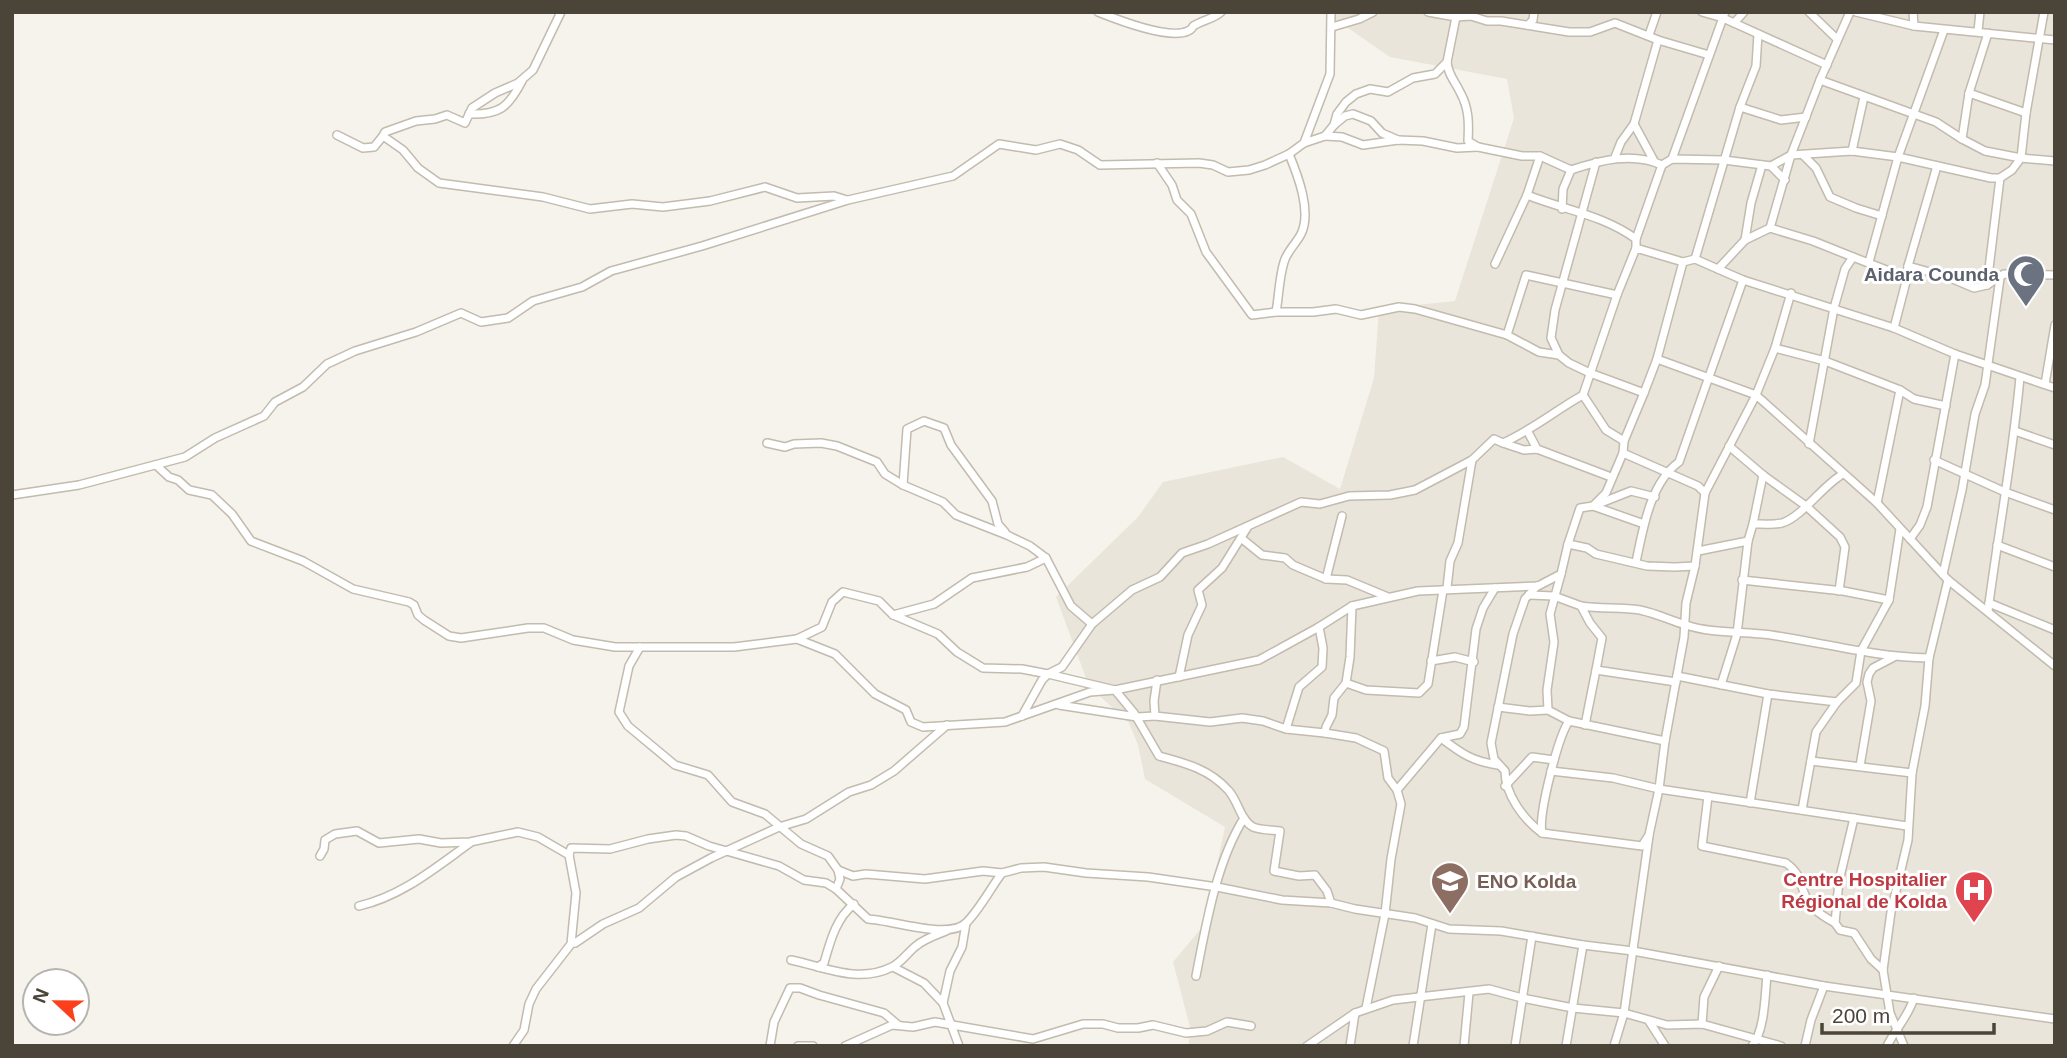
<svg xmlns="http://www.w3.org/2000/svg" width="2067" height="1058" viewBox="0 0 2067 1058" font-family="Arial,sans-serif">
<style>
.residential{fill:#eae5da}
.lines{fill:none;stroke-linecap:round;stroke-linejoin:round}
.minor-casing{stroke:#c2bbae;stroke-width:10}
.minor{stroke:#fff;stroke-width:7}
.labels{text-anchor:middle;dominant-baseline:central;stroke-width:6;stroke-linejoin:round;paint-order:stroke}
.worship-label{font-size:19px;font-weight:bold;fill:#5b616d;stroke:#fff;text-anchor:end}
.health-label{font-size:19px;font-weight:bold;fill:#be3a42;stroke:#fff;text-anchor:end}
.education-label{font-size:19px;font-weight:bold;fill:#785e54;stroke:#fff;text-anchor:start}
</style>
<rect width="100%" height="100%" fill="#f6f3ec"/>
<polygon class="residential" points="1325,12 2055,12 2055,1046 1188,1046 1191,1031 1173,962 1204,925 1225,827 1145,779 1138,745 1129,723 1089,686 1056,597 1138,517 1163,482 1283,457 1340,489 1374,378 1379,309 1455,301 1514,118 1507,79 1390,57"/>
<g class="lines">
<defs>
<g id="minor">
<polyline points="561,12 533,70 518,83 495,93 472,108 465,123 447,115 435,119 416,121 385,132 383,136 403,150 418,168 439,183 543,197 590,209 632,204 663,207 710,201 765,187 797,198 834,196 847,200"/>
<path d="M1098 12C1118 20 1169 40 1188 31 1197 26 1188 28 1197 24 1206 19 1213 19 1221 12"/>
<polyline points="1428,12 1456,17 1471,16 1487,21 1501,21 1569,32 1590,32 1615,23 1658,40 1709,55"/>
<polyline points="1702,12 1723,18 1827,65"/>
<polyline points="1809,12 1837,39"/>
<polyline points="1856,12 1914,26 2055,40"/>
<polyline points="1913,12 1914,26"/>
<polyline points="1734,23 1744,12"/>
<polyline points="1528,25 1533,20 1534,12"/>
<polyline points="1332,27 1359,19 1373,12"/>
<polyline points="1978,31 1980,12"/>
<polyline points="1649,35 1657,12"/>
<path d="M1447 62C1448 75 1455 81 1460 92 1469 108 1469 123 1468 141L1478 147 1522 156H1540L1571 170"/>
<polyline points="1820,80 1936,122 1962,139 1985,151 2021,158 2055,161"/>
<polyline points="1969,93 2026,113"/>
<polyline points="1740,107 1781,120 1806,117"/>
<path d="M469 114C499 115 508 108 522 81"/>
<polyline points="1634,124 1654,161"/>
<polyline points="1334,125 1345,116 1353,114 1371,121 1382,133 1398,140"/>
<polyline points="337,135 363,148 374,147 383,136"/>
<polyline points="1325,136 1342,137 1363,145 1398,140 1423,141 1457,148 1478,147"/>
<polyline points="1962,139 1969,93 1988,33"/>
<polyline points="1304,143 1330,74 1331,12"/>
<polyline points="1852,151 1864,97"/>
<path d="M1289 154C1298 176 1312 212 1301 234 1296 244 1287 251 1284 262 1279 278 1279 296 1276 312H1313L1336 309 1361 315 1399 307 1415 309 1507 335"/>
<polyline points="1804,156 1816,168 1830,197 1856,208 1882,216"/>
<polyline points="1615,157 1621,142 1634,124 1658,40"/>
<polyline points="1672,159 1725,12"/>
<polyline points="1157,163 1172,185 1177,200 1191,214 1206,252 1252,315 1276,312"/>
<polyline points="1771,166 1785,180"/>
<path d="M1527 195C1565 210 1603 215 1636 239"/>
<path d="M1562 209 1563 189 1571 170C1601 160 1632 152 1662 165"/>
<polyline points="1770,228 1813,241 1853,257"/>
<polyline points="1745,240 1751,203 1762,165"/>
<polyline points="1636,248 1636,239 1662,165 1672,159 1724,160 1771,166 1791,155 1852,151 1898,157 1991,178 2000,178 2012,170 2021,158 2026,113 2044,12"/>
<polyline points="1695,259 1740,107 1756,66 1758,34"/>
<polyline points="1869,262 1898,157 1944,30"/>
<polyline points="1495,264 1527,195 1540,156"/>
<polyline points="1908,266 1948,277 1974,288 1987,285 2004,274 2055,275"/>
<polyline points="1718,269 1745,240 1770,228 1791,155 1820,80 1850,12"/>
<polyline points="1987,285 2000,178"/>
<polyline points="1617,295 1526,275 1507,335 1539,352 1559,355 1569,363 1590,373 1644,393 1657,359 1683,262"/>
<polyline points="1894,328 1907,278 1908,266 1937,166"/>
<polyline points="1775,348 1825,361 1900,390 1914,399 1946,406"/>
<polyline points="1559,355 1551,338 1555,310 1596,162"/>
<polyline points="1657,359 1756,395 1775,348 1791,293"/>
<polyline points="2045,384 2055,325"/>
<polyline points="1644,393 1624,441 1623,453 1606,493 1593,506 1644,524"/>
<polyline points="1583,395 1606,430 1624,441"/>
<polyline points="2015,431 2055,445"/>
<polyline points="1528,432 1537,449"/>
<polyline points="767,443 785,447 794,444 821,443 837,446 877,462 885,474 903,485 943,502 956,515 1007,535 1030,546 1046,558 1071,606 1092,624"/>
<polyline points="1503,443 1524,450 1537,449 1611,477"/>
<polyline points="1809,444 1834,308 1845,269 1853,257 1907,278"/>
<polyline points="1729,446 1763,475 1806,506 1840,537 1845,547 1839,591"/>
<polyline points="1623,453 1698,486 1705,493"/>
<polyline points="1934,460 2005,492 2055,510"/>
<polyline points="156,465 169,477 178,480 189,490 212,495 232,514 251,541 303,561 353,589 409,602 414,605 418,615 424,620 449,636 461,638 528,628 544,628 573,640 615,647 734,647 797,639 835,654 875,694 906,710 911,722 923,727 1005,722 1090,692 1115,690 1259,660 1319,627 1352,606 1418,591 1538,586 1561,574 1568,544 1587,548 1596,554 1647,566 1675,567 1695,566 1705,493 1756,395 1877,503 1948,580 2055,666"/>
<polyline points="903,485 907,429 924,421 944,428 951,445 992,501 998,524 1005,532"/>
<polyline points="12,495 79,485 185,457 215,438 264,416 275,402 303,387 327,364 355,351 416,332 461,313 481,322 508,318 533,301 582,287 611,271 702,246 848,200 953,176 999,144 1036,150 1060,144 1078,150 1100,165 1199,163 1213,165 1228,172 1249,170 1265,165 1289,154 1304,143 1325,136 1334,125 1337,114 1346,102 1356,94 1370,89 1388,92 1413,78 1435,74 1447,62 1457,12"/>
<polyline points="1877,503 1900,390"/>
<path d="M1753 524C1762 524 1774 525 1782 523 1802 517 1823 485 1843 474"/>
<polyline points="1241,538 1262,555 1285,558 1293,565 1326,579 1347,580 1388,597"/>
<polyline points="1910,539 1920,525 1927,507 1955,354"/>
<polyline points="1568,544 1580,508 1593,506 1631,491 1655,497"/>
<polyline points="1997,545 2055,567"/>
<polyline points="1698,551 1748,541"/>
<path d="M1636 562C1643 529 1650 483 1679 462L1743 280"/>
<polyline points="1561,574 1550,614 1554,642 1547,690 1548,710 1569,721 1665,741"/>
<polyline points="1943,574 1962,490 1975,414 1985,385 2000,278"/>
<polyline points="1326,579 1342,516"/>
<polyline points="1742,580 1843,591 1889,600"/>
<path d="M1537 586 1525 599 1513 634 1491 743 1494 759 1505 771C1505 794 1523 819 1542 833L1642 846 1649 835 1659 789 1665 741 1684 637 1686 603 1695 566"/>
<polyline points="1447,588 1450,561 1458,543 1472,460"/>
<polyline points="1529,595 1554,596 1581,606 1590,623 1602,638 1596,670"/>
<polyline points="1989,603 2055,630"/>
<polyline points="1352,606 1350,657 1346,683 1334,698 1332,715 1326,727 1325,733 1356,738 1384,751 1388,778 1397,790"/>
<path d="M1581 606C1601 609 1621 607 1640 610 1658 614 1669 620 1686 625 1713 634 1743 631 1771 635 1824 643 1875 657 1929 658"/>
<path d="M1988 611C1998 533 2013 456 2020 377"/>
<polyline points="893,615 934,604 972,578 1027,567 1046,558"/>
<path d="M797 639 822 627 832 602 843 592 879 601 893 615 938 634 957 652 983 668 1022 669 1048 674 1062 667 1092 624 1132 590 1160 577 1182 553 1208 544 1301 502 1320 504 1349 496 1390 495 1415 490 1472 460 1494 439 1503 443C1532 430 1556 410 1583 395L1617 295 1636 248 1683 262 1695 259 1743 280 1894 328 1955 354 2055 388"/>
<path d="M640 647 629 666 619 712 628 726 675 765 708 775 732 802 765 814 801 844 828 856 838 870 840 879 836 889 868 919C892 920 948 940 966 923 980 909 990 889 1002 873"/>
<polyline points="1431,661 1455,657 1474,662"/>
<polyline points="1677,676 1768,694 1837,702"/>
<polyline points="1179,677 1188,635 1202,605 1198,590 1222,568 1247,528"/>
<polyline points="1157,680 1154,701 1155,716 1210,722 1242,718 1263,721 1286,729 1325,733"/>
<polyline points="1346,683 1366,690 1419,693 1428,684 1443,590"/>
<polyline points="1721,685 1737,634 1748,541 1753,524 1763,475"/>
<polyline points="1059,705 1137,717 1155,716"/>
<polyline points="1498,707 1530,711 1548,710"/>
<path d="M1022 716 1042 680 1048 674 1115 690 1134 713 1159 756C1185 763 1209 769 1228 790 1238 800 1240 820 1253 827 1260 830 1272 830 1280 831L1274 871 1299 876 1315 875 1327 891 1331 903 1355 909 1415 918 1449 929 1501 931 1583 945"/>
<polyline points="1585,725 1596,670 1676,682"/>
<polyline points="1286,729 1299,687 1322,667 1323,648 1319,627"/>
<path d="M1441 738C1462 754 1472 761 1498 765"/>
<polyline points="1811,761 1912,773"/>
<polyline points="1860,766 1871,701 1867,682 1869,674 1873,668 1894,657"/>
<polyline points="1551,771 1613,778 1659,789 1907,826"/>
<polyline points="1505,786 1532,757 1554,760"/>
<path d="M1708 796 1702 846 1786 863C1803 875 1799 886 1808 901 1814 911 1825 917 1835 923"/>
<polyline points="1750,803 1768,694"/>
<polyline points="1802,810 1816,732 1837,702 1856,683 1861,651 1889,600 1900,529"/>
<polyline points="1854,818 1839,881 1835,923 1840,930 1854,933 1871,959 1883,970"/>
<path d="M1542 833C1538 815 1558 737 1569 721"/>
<polyline points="320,856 324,849 325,840 335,834 357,831 379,843 419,839 441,843 470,842 518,832 538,837 569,855"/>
<polyline points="838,870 853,876 866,874 925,879 983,871 1002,873 1021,868 1044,867 1086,873 1148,877 1217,887 1282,900 1331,903"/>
<path d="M359 906C402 896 435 868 470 843"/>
<polyline points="575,943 603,924 639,908 676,877 711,858 779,827 806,819 849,792 871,785 894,771 947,725"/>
<path d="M791 960C825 967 858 984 892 967 902 962 908 952 916 946 924 939 936 935 946 931"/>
<path d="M818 967 824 963C830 942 836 918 854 904"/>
<polyline points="893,967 924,983 943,1003"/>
<path d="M1196 976C1206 925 1216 863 1244 818"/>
<polyline points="1366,1008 1385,914 1391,859 1401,804 1397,790 1441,738 1460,734 1464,727 1476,629 1483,608 1495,588"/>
<polyline points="1355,1013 1393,1000 1489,989 1522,998 1573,1008 1624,1013 1667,1025 1702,1024 1781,1046"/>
<polyline points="1649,1021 1665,1046"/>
<polyline points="1702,1024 1704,997 1719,966"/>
<polyline points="513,1046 524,1030 529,1004 536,989 571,944 576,893 569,855 571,848 610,849 648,839 676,835 686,836 709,846 779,866 804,880 826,883 836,889"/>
<polyline points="770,1046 774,1022 790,988 800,988 819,995 884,1013 898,1025"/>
<polyline points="798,1046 813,1046"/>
<polyline points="845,1046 892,1025 913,1027 935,1022 1033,1039 1083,1024 1103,1024 1118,1028 1138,1028 1153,1025 1186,1033 1207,1031 1227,1022 1251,1026"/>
<polyline points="959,1046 943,1003 950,971 962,947 966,923"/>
<polyline points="1307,1046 1355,1013 1350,1046"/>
<polyline points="1413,1046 1432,924"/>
<polyline points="1464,1046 1469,993"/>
<polyline points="1515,1046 1532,936"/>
<polyline points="1566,1046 1583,945 1633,951 1824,986 2055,1019"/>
<polyline points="1614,1046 1624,1013 1649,836"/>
<path d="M1752 1046C1765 1031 1765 994 1767 975"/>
<polyline points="1805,1046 1811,1020 1824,986"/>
<path d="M1887 1046C1896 1028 1908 1017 1914 998"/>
<polyline points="1904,1046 1890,1013 1883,970 1891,912 1908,840 1912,773 1925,706 1929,658 1948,580"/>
</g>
</defs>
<use href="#minor" class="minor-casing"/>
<use href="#minor" class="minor"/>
</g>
<defs>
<symbol id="mosque-pin" viewBox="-11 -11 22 30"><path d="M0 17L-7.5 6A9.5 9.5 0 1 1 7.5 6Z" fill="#6b7280" stroke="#fff"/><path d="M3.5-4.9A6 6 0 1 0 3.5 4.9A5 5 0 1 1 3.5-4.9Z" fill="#fff"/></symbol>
<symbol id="university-pin" viewBox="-11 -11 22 30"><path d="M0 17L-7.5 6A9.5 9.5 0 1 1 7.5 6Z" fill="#8d6e63" stroke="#fff"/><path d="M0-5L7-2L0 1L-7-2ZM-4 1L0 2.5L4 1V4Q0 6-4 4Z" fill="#fff"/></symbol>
<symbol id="hospital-pin" viewBox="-11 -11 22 30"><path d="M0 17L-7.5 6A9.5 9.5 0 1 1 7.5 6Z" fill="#e0444e" stroke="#fff"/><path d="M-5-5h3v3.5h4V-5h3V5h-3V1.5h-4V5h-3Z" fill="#fff"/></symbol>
</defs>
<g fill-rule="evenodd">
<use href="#mosque-pin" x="2004" y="252" width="44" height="60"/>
<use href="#university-pin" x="1428" y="859" width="44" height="60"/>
<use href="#hospital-pin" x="1952" y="868" width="44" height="60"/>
</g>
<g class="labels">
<g class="worship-label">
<text x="1999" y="274">Aidara Counda</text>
</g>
<g class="health-label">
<text x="1947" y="879">Centre Hospitalier<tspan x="1947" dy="22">Régional de Kolda</tspan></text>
</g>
<g class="education-label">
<text x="1477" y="881">ENO Kolda</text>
</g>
</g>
<rect width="2067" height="1058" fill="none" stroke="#4b4439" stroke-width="28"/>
<g transform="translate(56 1002) rotate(292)"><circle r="33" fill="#ffffff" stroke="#b7b4b0" stroke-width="2"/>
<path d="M0-5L12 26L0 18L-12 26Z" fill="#fc3f1d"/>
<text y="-10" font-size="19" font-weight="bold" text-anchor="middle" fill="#4b4439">N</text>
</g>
<path d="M1822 1023v10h172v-10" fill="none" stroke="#4b4439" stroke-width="3.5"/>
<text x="1832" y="1023" font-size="21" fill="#4b4439" stroke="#ffffff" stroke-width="5" paint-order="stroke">200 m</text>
</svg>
